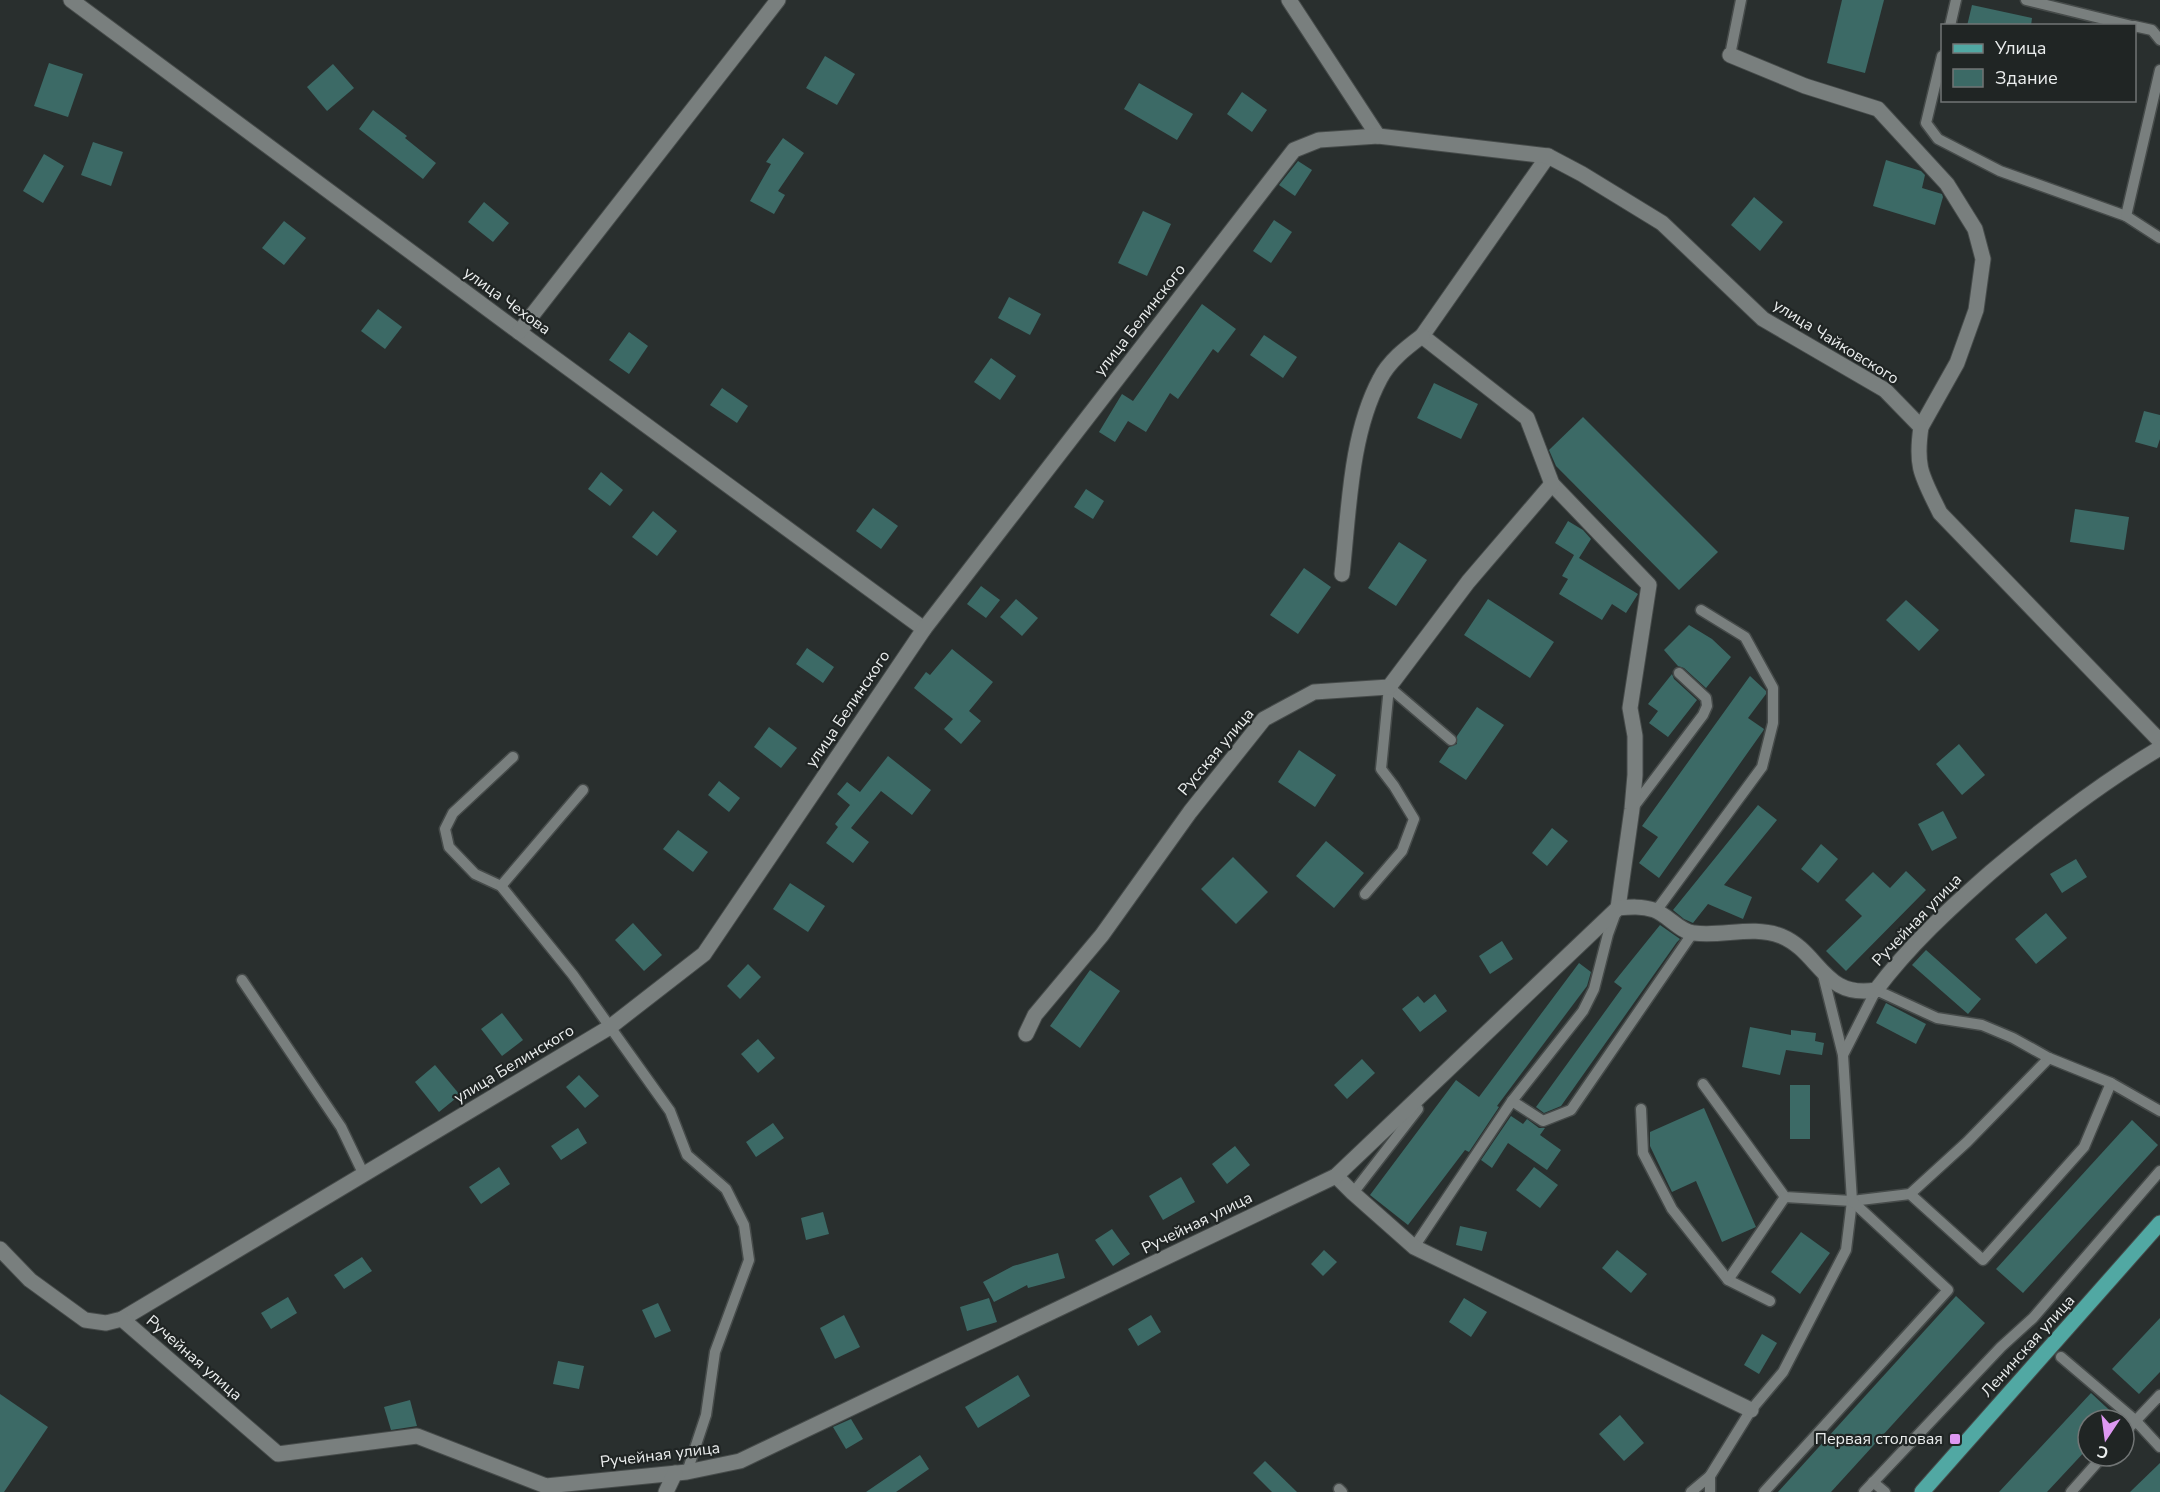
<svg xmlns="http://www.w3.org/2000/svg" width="2160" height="1492" viewBox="0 0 2160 1492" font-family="'Nunito Sans',sans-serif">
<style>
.building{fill:#3c6a66}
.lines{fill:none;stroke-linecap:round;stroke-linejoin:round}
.service-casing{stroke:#464b4a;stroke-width:13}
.minor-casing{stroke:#464b4a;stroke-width:17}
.primary-casing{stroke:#464b4a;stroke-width:17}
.service{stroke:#797f7e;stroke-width:10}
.minor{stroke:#797f7e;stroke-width:15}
.primary{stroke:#51a8a3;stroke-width:15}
.poi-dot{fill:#de98f2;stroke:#202524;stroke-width:2}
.labels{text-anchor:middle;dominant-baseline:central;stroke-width:4.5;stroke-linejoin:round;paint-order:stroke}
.street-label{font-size:16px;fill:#ebeeee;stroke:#202524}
.poi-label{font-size:16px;fill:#ebeeee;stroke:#202524;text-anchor:end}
</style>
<rect width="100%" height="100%" fill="#292f2e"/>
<g class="building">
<polygon points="1842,0 1884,0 1865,73 1827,63"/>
<polygon points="1972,5 2032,18 2031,26 1967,26"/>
<polygon points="825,56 855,74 837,105 806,88"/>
<polygon points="49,63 83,74 68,117 34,106"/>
<polygon points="333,64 354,88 327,111 307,87"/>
<polygon points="1139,83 1193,114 1177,140 1124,109"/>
<polygon points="1242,92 1267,110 1252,132 1227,114"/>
<polygon points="373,110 407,136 405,138 436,163 423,179 359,129"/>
<polygon points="783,138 804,153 778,191 785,195 774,214 750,201 771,164 766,162"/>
<polygon points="93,142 123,152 111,186 81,175"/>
<polygon points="44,154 64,166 43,203 23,191"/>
<polygon points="1886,160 1921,171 1925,175 1922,188 1942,194 1943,197 1935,225 1873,206"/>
<polygon points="1298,161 1312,170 1295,196 1279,185"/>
<polygon points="1754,197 1783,222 1760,251 1731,225"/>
<polygon points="484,202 509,223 493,242 468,222"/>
<polygon points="1143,211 1171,224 1147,276 1118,263"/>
<polygon points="1274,220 1292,232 1271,263 1253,251"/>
<polygon points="284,221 306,238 284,265 262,248"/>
<polygon points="1009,297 1041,314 1030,335 998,318"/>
<polygon points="1202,304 1236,329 1218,353 1213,349 1178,399 1170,393 1146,432 1128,421 1115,442 1099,432 1122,394 1133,401"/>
<polygon points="378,309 402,327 385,349 361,331"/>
<polygon points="629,332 648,346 629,374 609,360"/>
<polygon points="1264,335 1297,357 1283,378 1250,355"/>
<polygon points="991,358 1016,376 1000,400 974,382"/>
<polygon points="1434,383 1478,404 1461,439 1417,418"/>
<polygon points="722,388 748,406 737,423 710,405"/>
<polygon points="2144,411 2160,415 2160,439 2157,448 2135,442"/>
<polygon points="1583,417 1718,552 1679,590 1556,466 1549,450"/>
<polygon points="601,472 623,490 610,506 588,489"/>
<polygon points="1086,489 1104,501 1093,519 1074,507"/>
<polygon points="873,508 898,526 881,549 856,531"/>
<polygon points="2075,509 2129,517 2124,550 2070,542"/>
<polygon points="653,511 677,531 657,556 632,537"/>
<polygon points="1568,521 1583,530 1591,539 1579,558 1638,594 1626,613 1612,604 1602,620 1559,594 1568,579 1562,576 1574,555 1555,543"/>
<polygon points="1399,542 1427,560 1396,606 1368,588"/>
<polygon points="1304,568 1331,587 1298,634 1270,615"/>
<polygon points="981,586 1000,600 986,618 967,604"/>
<polygon points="1016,599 1038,618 1022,636 1000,617"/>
<polygon points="1488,599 1554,642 1530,678 1464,635"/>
<polygon points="1906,600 1939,630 1919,651 1886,620"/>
<polygon points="1689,625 1712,639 1731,657 1706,688 1684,668 1678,666 1664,650"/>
<polygon points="807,648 834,667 823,683 796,664"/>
<polygon points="952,649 993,682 969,711 981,721 961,744 944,729 953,719 914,688 926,672 930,675"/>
<polygon points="1672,674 1674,679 1697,700 1668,737 1649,723 1658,711 1648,704"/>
<polygon points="1750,676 1766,691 1766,694 1748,718 1764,729 1763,731 1659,878 1639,863 1658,837 1642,826"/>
<polygon points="1477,707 1504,725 1466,780 1439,762 1449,747 1457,744 1457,736"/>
<polygon points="769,727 797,748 781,768 754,747"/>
<polygon points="1959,744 1985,775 1962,795 1936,764"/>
<polygon points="1299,750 1336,775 1315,807 1278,782"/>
<polygon points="888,756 931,790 912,815 881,791 851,828 869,842 853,863 826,843 838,827 835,824 850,805 837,794 847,782 860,792"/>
<polygon points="719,781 740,798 729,812 708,795"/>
<polygon points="1758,805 1777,820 1724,885 1752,897 1743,919 1708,904 1693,923 1684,919 1673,910"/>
<polygon points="1943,811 1957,838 1932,851 1918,824"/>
<polygon points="1552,828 1568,841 1547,866 1532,853"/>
<polygon points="678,830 708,852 693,872 663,849"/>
<polygon points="1326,841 1364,873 1334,908 1296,876"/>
<polygon points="1821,844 1838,859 1818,883 1801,869"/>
<polygon points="1233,857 1268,892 1236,924 1201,889"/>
<polygon points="2076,859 2087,877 2062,893 2050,874"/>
<polygon points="1906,871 1926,890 1846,971 1826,951 1862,916 1845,900 1873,872 1890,888"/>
<polygon points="790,883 825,906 808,932 773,909"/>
<polygon points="2046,913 2067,938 2036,964 2015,939"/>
<polygon points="633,923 662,955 644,971 615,940"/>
<polygon points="1660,925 1680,939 1677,942 1561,1106 1544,1113 1536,1107 1622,988 1614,982"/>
<polygon points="1502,941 1513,959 1490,974 1479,956"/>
<polygon points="1926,950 1981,999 1968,1014 1912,965"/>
<polygon points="1579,963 1591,972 1587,986 1497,1106 1499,1107 1469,1152 1465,1150 1408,1225 1370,1195 1456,1080 1479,1097"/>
<polygon points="748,964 761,977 740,999 727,986"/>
<polygon points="1090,970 1120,991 1080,1048 1050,1026"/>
<polygon points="1435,994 1447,1011 1420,1032 1402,1009 1418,996 1424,1003"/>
<polygon points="1886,1003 1926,1024 1916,1044 1876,1023"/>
<polygon points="502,1013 523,1040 502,1056 481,1029"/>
<polygon points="1750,1027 1791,1035 1791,1030 1816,1033 1815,1041 1824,1043 1822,1055 1786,1050 1780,1075 1742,1067"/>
<polygon points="758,1039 775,1058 758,1073 741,1054"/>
<polygon points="1362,1059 1375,1073 1347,1099 1334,1085"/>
<polygon points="435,1065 460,1095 439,1112 415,1082"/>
<polygon points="579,1075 599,1096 585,1108 566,1087"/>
<rect x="1790" y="1085" width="20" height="54"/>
<polygon points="1704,1108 1756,1227 1722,1242 1696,1181 1672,1192 1650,1146 1650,1132"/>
<polygon points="1511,1116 1523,1124 1527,1119 1539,1128 1545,1128 1540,1135 1561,1150 1547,1170 1508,1143 1492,1168 1481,1160"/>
<polygon points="2132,1120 2158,1145 2023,1293 1996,1269"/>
<polygon points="773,1123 784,1138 756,1157 746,1142"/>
<polygon points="578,1128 587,1143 561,1160 551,1146"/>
<polygon points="1235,1146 1250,1165 1227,1184 1212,1164"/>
<polygon points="499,1167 510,1184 481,1204 469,1187"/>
<polygon points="1534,1167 1558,1185 1540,1208 1516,1190"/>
<polygon points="1181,1177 1195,1202 1163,1220 1149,1196"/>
<polygon points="823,1212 829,1234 806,1240 801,1218"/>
<polygon points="1460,1226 1487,1232 1482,1251 1456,1245"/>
<polygon points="1112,1229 1130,1254 1113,1266 1095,1240"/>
<polygon points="1801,1232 1830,1253 1800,1294 1771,1272"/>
<polygon points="1324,1250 1337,1262 1323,1276 1311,1264"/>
<polygon points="1617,1250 1647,1274 1631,1293 1602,1268"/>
<polygon points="1058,1253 1065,1278 1028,1288 1027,1285 994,1302 983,1282 1013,1266"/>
<polygon points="362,1257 372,1271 344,1289 334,1275"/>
<polygon points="1956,1296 1985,1323 1831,1492 1778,1492"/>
<polygon points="288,1297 297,1313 271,1329 261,1313"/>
<polygon points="989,1298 997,1322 967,1331 960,1307"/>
<polygon points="1464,1298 1487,1312 1471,1337 1449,1322"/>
<polygon points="658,1303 671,1331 655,1338 642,1310"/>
<polygon points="844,1315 860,1347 835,1359 820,1328"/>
<polygon points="1151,1315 1161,1332 1138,1346 1128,1329"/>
<polygon points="2160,1318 2160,1372 2139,1394 2112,1369"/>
<polygon points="1762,1334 1777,1343 1759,1374 1744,1365"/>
<polygon points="558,1361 584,1366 579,1389 553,1384"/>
<polygon points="1018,1375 1030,1396 978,1428 965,1407"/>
<polygon points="2091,1393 2120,1420 2088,1420 2088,1448 2047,1492 1999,1492"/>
<polygon points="0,1394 48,1427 4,1492 0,1492"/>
<polygon points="410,1400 417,1426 391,1430 384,1407"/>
<polygon points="1620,1415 1644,1443 1624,1461 1599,1434"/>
<polygon points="851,1419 863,1439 846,1449 833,1427"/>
<polygon points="920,1455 929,1469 896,1492 866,1492"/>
<polygon points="1265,1461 1297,1492 1272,1492 1253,1473"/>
<polygon points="2160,1463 2160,1492 2130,1492"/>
</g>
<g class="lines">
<defs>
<g id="service">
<polyline points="2026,0 2132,26"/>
<polyline points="1950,26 1956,0"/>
<polyline points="2134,26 2152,30 2160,40"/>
<polyline points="1730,55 1741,0"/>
<polyline points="1942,56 1926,123 1938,139 2000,171 2126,216 2160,238"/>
<polyline points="2126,216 2160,70"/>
<polyline points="1389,687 1451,740"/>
<polyline points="513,757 453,813 445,829 449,847 475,874 501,886 573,975 670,1111 687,1155 726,1189 744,1225 749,1260 715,1352 706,1415 687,1472"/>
<polyline points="1632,809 1703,715 1707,706 1706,698 1679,673"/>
<polyline points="501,886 583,790"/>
<polyline points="1365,894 1402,851 1414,819 1394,786 1381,769 1389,687"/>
<polyline points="1656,911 1762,767 1773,723 1773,688 1745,637 1701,610"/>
<polyline points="1822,971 1843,1055"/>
<polyline points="242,980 341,1127 364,1175"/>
<polyline points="1703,1084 1785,1197 1852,1201 1910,1194 1967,1142 2049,1058"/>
<polyline points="1512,1101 1543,1121 1571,1110 1692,934"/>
<polyline points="1641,1109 1643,1153 1672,1209 1728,1280 1770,1301"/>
<polyline points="1353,1193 1418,1109"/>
<polyline points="1910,1194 1983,1260 2084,1147 2111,1083"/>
<polyline points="1414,1247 1512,1101 1583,1011 1594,989 1608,934 1616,912"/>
<polyline points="1728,1280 1785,1197"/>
<polyline points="2061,1357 2135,1420 2160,1447"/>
<polyline points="2124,1433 2160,1395"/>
<polyline points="1873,1482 1885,1492"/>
<polyline points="1339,1489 1342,1492"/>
<polyline points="1691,1492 1710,1476"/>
<polyline points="1710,1492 1710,1476 1751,1410 1783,1372 1846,1250 1852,1201 1843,1055 1876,990 1937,1018 1982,1025 2013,1038 2049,1058 2111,1083 2160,1111"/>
<polyline points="1764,1492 1948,1290 1852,1201"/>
<polyline points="1864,1492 2001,1347 2033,1318 2160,1171"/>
<polyline points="2071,1492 2103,1456"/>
</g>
<g id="minor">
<polyline points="71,0 519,332 924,629"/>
<polyline points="1289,0 1378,136"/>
<polyline points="1730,55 1805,86 1878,109 1947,184 1975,229 1983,259 1976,310 1957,363 1921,427"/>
<polyline points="1548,156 1422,336 1527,418 1552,484 1649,585 1630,708 1635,736 1635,775 1632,809 1618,908"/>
<polyline points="519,332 778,0"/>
<path d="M1342 574C1349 511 1350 435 1380 379 1389 361 1406 348 1422 336"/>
<polyline points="1026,1034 1035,1015 1102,935 1190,812 1264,719 1314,692 1389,687 1468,582 1552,484"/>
<polyline points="1336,1176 1353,1193 1414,1247 1751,1410"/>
<path d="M0 1249 30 1280 85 1320 106 1323 122 1319 610 1027 704 954 924 629 1294 150 1319 140 1378 136 1548 156 1582 174 1662 223 1763 319 1885 390 1921 427C1915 468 1922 476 1940 513L2160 741"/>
<path d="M122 1319 278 1454 417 1436 546 1486 687 1472 740 1461 1336 1176 1618 908C1630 907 1642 906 1654 910 1668 915 1680 932 1694 933 1722 937 1753 925 1781 936 1820 952 1823 999 1876 990 1909 946 1950 908 1991 872 2045 826 2098 785 2160 748"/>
<polyline points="666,1492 675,1473"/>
</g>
<polyline id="primary" points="1922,1492 2160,1223"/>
</defs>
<use href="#service" class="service-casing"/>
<use href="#minor" class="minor-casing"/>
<use href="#primary" class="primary-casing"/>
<use href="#service" class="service"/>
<use href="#minor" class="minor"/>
<use href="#primary" class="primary"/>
</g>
<rect class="poi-dot" x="1949" y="1433" width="12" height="12" rx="3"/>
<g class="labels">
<g class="street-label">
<text transform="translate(507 301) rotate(36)">улица Чехова</text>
<text transform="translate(1140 320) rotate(-52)">улица Белинского</text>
<text transform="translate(1836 342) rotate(32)">улица Чайковского</text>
<text transform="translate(848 709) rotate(-56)">улица Белинского</text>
<text transform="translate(1216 752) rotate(-50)">Русская улица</text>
<text transform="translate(1917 920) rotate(-46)">Ручейная улица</text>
<text transform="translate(514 1064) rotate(-31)">улица Белинского</text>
<text transform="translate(1197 1223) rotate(-26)">Ручейная улица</text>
<text transform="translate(2028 1346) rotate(-48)">Ленинская улица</text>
<text transform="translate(194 1358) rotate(41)">Ручейная улица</text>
<text transform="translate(660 1455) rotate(-7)">Ручейная улица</text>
</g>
<g class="poi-label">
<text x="1943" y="1439">Первая столовая</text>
</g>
</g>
<rect x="1941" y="24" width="195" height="78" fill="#202524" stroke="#717575" stroke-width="1.5"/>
<rect x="1953" y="44" width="30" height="9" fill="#51a8a3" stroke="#717575" stroke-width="1.5"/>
<text x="1995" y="54" font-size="18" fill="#ebeeee">Улица</text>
<rect x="1953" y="69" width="30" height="18" fill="#3c6a66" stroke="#717575" stroke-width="1.5"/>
<text x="1995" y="84" font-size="18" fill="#ebeeee">Здание</text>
<g transform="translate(2106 1438) rotate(193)"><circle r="28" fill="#202524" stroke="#717575" stroke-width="1.5"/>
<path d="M0-4.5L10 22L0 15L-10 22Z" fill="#de98f2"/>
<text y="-9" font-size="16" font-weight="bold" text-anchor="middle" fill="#ebeeee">С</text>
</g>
</svg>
